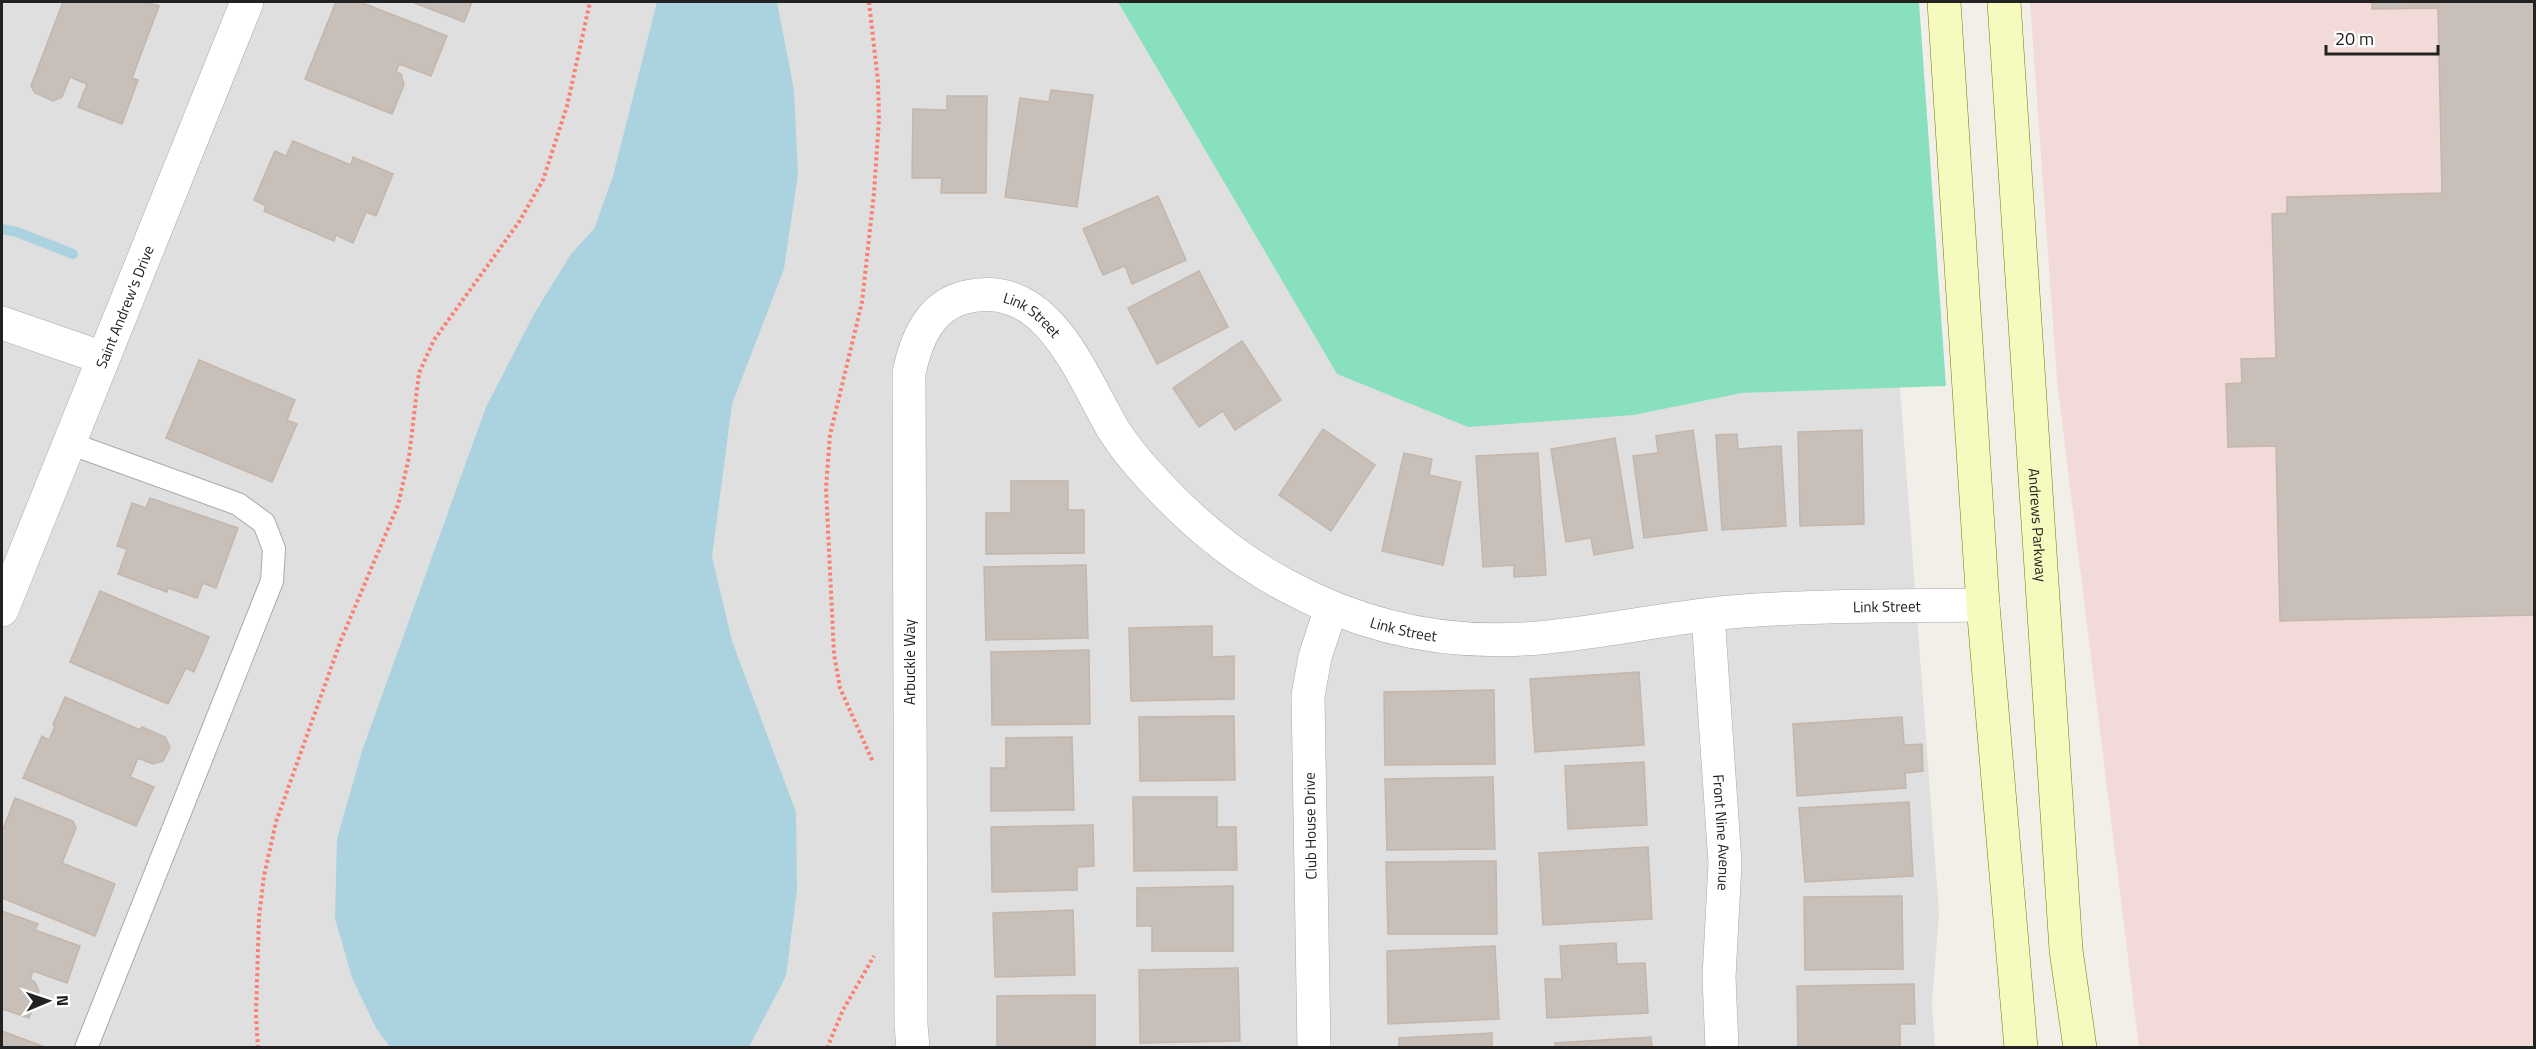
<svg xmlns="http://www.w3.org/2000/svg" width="2536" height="1049" viewBox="0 0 2536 1049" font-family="'Titillium Web',sans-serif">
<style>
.residential{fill:#e0dfdf}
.commercial{fill:#f2dad9}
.pitch{fill:#88e0be}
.water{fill:#aad3df}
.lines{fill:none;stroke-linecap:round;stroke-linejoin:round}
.stream{stroke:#aad3df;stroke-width:10}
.building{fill:#c7bfb8;stroke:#c4b6ab;stroke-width:1.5}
.lane-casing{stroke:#a9a9a9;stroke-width:24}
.street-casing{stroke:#a9a9a9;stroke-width:34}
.secondary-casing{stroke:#707d05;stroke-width:34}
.path{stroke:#fa8072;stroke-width:4;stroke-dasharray:3 3;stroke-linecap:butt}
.lane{stroke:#fff;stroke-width:22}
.street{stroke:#fff;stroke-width:33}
.secondary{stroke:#f7fabf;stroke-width:33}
.labels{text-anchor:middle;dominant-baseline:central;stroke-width:4.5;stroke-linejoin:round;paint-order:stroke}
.street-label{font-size:15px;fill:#222;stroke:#fff}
</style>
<rect width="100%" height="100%" fill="#f2efe9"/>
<polygon class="residential" points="2,2 1118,2 1337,374 1634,415 1742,393 1900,387 1939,913 1932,1003 1935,1047 2,1048"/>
<polygon class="commercial" points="2030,2 2534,2 2534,1047 2139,1047 2057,381"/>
<polygon class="pitch" points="1118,2 1919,2 1946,386 1742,393 1634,415 1468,427 1337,374"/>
<polygon class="water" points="657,2 777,2 794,90 798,174 784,269 732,404 712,557 732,641 796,812 797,890 786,976 749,1047 390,1047 376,1028 352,978 335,918 337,839 362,751 486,407 534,314 571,254 594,229 613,176"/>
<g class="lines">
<polyline class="stream" points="2,229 17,232 73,254"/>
</g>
<g class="building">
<polygon points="63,2 146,2 159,6 132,78 138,80 122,124 78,107 87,84 70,77 62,97 53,101 35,93 31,86"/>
<polygon points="336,2 360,2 447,36 431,76 399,64 396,72 401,74 404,85 392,114 305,79"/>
<polygon points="412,2 472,2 464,22"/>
<polygon points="2372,2 2534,2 2534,615 2280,621 2276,446 2228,447 2226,384 2242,383 2241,359 2276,358 2272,214 2287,213 2287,197 2442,193 2438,8 2372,9"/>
<polygon points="1051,90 1093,95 1077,207 1005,197 1020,98 1049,102"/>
<polygon points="947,96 987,96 986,193 941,193 942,178 912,178 913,109 947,110"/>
<polygon points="293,141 351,165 353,157 393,174 376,216 366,212 353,243 336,235 334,241 264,211 266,206 254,200 275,151 286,156"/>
<polygon points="1158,196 1186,260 1132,284 1125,266 1103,275 1083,229"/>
<polygon points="1199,271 1228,327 1157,364 1128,308"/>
<polygon points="1242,341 1281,400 1235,430 1223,411 1199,427 1173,388"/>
<polygon points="199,360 295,400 287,420 297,424 272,482 166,438"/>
<polygon points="1323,429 1375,465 1331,531 1279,495"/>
<polygon points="1693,430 1707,530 1644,538 1633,456 1658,453 1656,436"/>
<polygon points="1862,430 1864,524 1800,526 1798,432"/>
<polygon points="1737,434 1738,449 1781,446 1786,526 1722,530 1716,435"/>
<polygon points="1615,438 1633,548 1594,555 1591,538 1566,542 1551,449"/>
<polygon points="1404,453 1432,459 1429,475 1461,482 1443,565 1382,551"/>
<polygon points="1538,453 1546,575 1514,577 1514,565 1483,567 1476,456"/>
<polygon points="1011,481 1068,481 1068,510 1084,510 1084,553 986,554 986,513 1011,513"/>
<polygon points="150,498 238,528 216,588 203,583 197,598 168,588 167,592 118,574 127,549 117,546 132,503 146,508"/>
<polygon points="1086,565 1088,638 986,640 984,567"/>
<polygon points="100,591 209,637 194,672 186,668 168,704 70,662"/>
<polygon points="1212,626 1212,657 1234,656 1234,699 1131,701 1129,628"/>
<polygon points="1089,650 1090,724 992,725 991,652"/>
<polygon points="1639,672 1644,745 1535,752 1530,679"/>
<polygon points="1494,690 1495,764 1385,765 1384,692"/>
<polygon points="65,697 140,730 142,727 165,737 170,747 163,761 153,764 138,758 130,777 154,787 136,826 23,778 42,736 49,740 55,726 53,725"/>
<polygon points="1234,716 1235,780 1140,781 1139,717"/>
<polygon points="1902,717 1904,745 1922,744 1923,771 1905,773 1906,788 1797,796 1793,724"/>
<polygon points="1072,737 1074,810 991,811 991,768 1006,768 1006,738"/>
<polygon points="1644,762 1647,825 1568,829 1565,766"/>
<polygon points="1493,777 1495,849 1387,850 1385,779"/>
<polygon points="1133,797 1217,797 1217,827 1236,827 1237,870 1134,871"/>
<polygon points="15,798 73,821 76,828 62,863 115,884 95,936 2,898 2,832"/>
<polygon points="1909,802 1913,876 1805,882 1799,808"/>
<polygon points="1093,825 1094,866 1077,867 1077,890 992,892 991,827"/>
<polygon points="1648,847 1652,919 1543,925 1539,853"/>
<polygon points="1496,861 1497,934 1388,934 1386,862"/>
<polygon points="1233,886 1233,951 1152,951 1152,926 1137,926 1137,888"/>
<polygon points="1902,896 1903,969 1805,970 1804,897"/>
<polygon points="1073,910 1075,975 995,977 993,913"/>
<polygon points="2,911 38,924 35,930 80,946 67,983 33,971 30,979 35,982 39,991 29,1018 2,1009"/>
<polygon points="1616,943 1617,964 1645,963 1648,1013 1547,1018 1545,979 1562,979 1560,946"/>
<polygon points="1495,946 1499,1019 1388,1024 1387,951"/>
<polygon points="1238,968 1240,1041 1140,1043 1139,970"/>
<polygon points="1914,984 1915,1024 1900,1024 1900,1048 1798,1048 1797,986"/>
<polygon points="1095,995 1095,1048 997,1048 997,996"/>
<polygon points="2,1031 45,1047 44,1048 2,1048"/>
<polygon points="1492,1033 1492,1048 1399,1048 1399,1038"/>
<polygon points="1651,1037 1652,1048 1555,1048 1555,1043"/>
</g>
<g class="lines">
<defs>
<polyline id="lane" points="69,443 238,504 264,523 274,549 272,581 86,1048"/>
<g id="street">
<polyline points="2,323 103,358"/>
<path id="s1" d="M2 610 247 2"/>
<path id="s2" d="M1708 615 1725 863 1719 977 1722 1048"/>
<path id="s3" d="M913 1048 911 1025 909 373C916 340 929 306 966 297 1048 278 1080 373 1113 429 1123 445 1135 460 1148 474 1187 518 1233 557 1285 585 1358 625 1439 644 1523 639 1596 635 1669 616 1743 611 1822 605 1903 606 1983 605"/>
<polyline points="1314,1048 1308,696 1315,657 1331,608"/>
</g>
<g id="secondary">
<polyline points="1944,2 1983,605 2021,1048"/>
<path id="s4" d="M2004 2 2066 950 2080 1048"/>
</g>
</defs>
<use href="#lane" class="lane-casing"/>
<use href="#street" class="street-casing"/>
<use href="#secondary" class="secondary-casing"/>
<g class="path">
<polyline points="869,2 878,81 879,119 874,193 862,302 830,435 826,488 834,654 840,688 873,762"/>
<polyline points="258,1048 256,1015 259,917 264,876 276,822 341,640 398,505 409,457 419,373 434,340 519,222 543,180 567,106 590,2"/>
<polyline points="827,1048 843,1010 874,956"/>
</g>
<use href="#lane" class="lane"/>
<use href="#street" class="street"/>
<use href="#secondary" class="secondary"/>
</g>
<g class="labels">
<g class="street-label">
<text stroke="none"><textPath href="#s1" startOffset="327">Saint Andrew's Drive</textPath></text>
<text stroke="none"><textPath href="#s3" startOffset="848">Link Street</textPath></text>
<text stroke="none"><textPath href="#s4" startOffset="524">Andrews Parkway</textPath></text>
<text stroke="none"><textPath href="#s3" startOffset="1838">Link Street</textPath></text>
<text stroke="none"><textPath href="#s3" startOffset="1352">Link Street</textPath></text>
<text transform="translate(909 662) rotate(-90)">Arbuckle Way</text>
<text transform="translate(1310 826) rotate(-91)">Club House Drive</text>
<text stroke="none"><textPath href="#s2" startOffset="218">Front Nine Avenue</textPath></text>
</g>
</g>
<rect width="2536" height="1049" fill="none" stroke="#222222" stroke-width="6"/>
<g transform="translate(48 1001) rotate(88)" stroke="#ffffff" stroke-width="4.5" paint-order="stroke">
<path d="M0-4.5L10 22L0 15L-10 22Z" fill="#222222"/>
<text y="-9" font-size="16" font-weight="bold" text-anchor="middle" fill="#222222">N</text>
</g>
<path d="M2326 45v9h112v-9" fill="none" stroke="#222222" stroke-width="3"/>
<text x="2335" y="45" font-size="18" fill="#222222" stroke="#ffffff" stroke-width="4.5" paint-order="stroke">20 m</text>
</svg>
